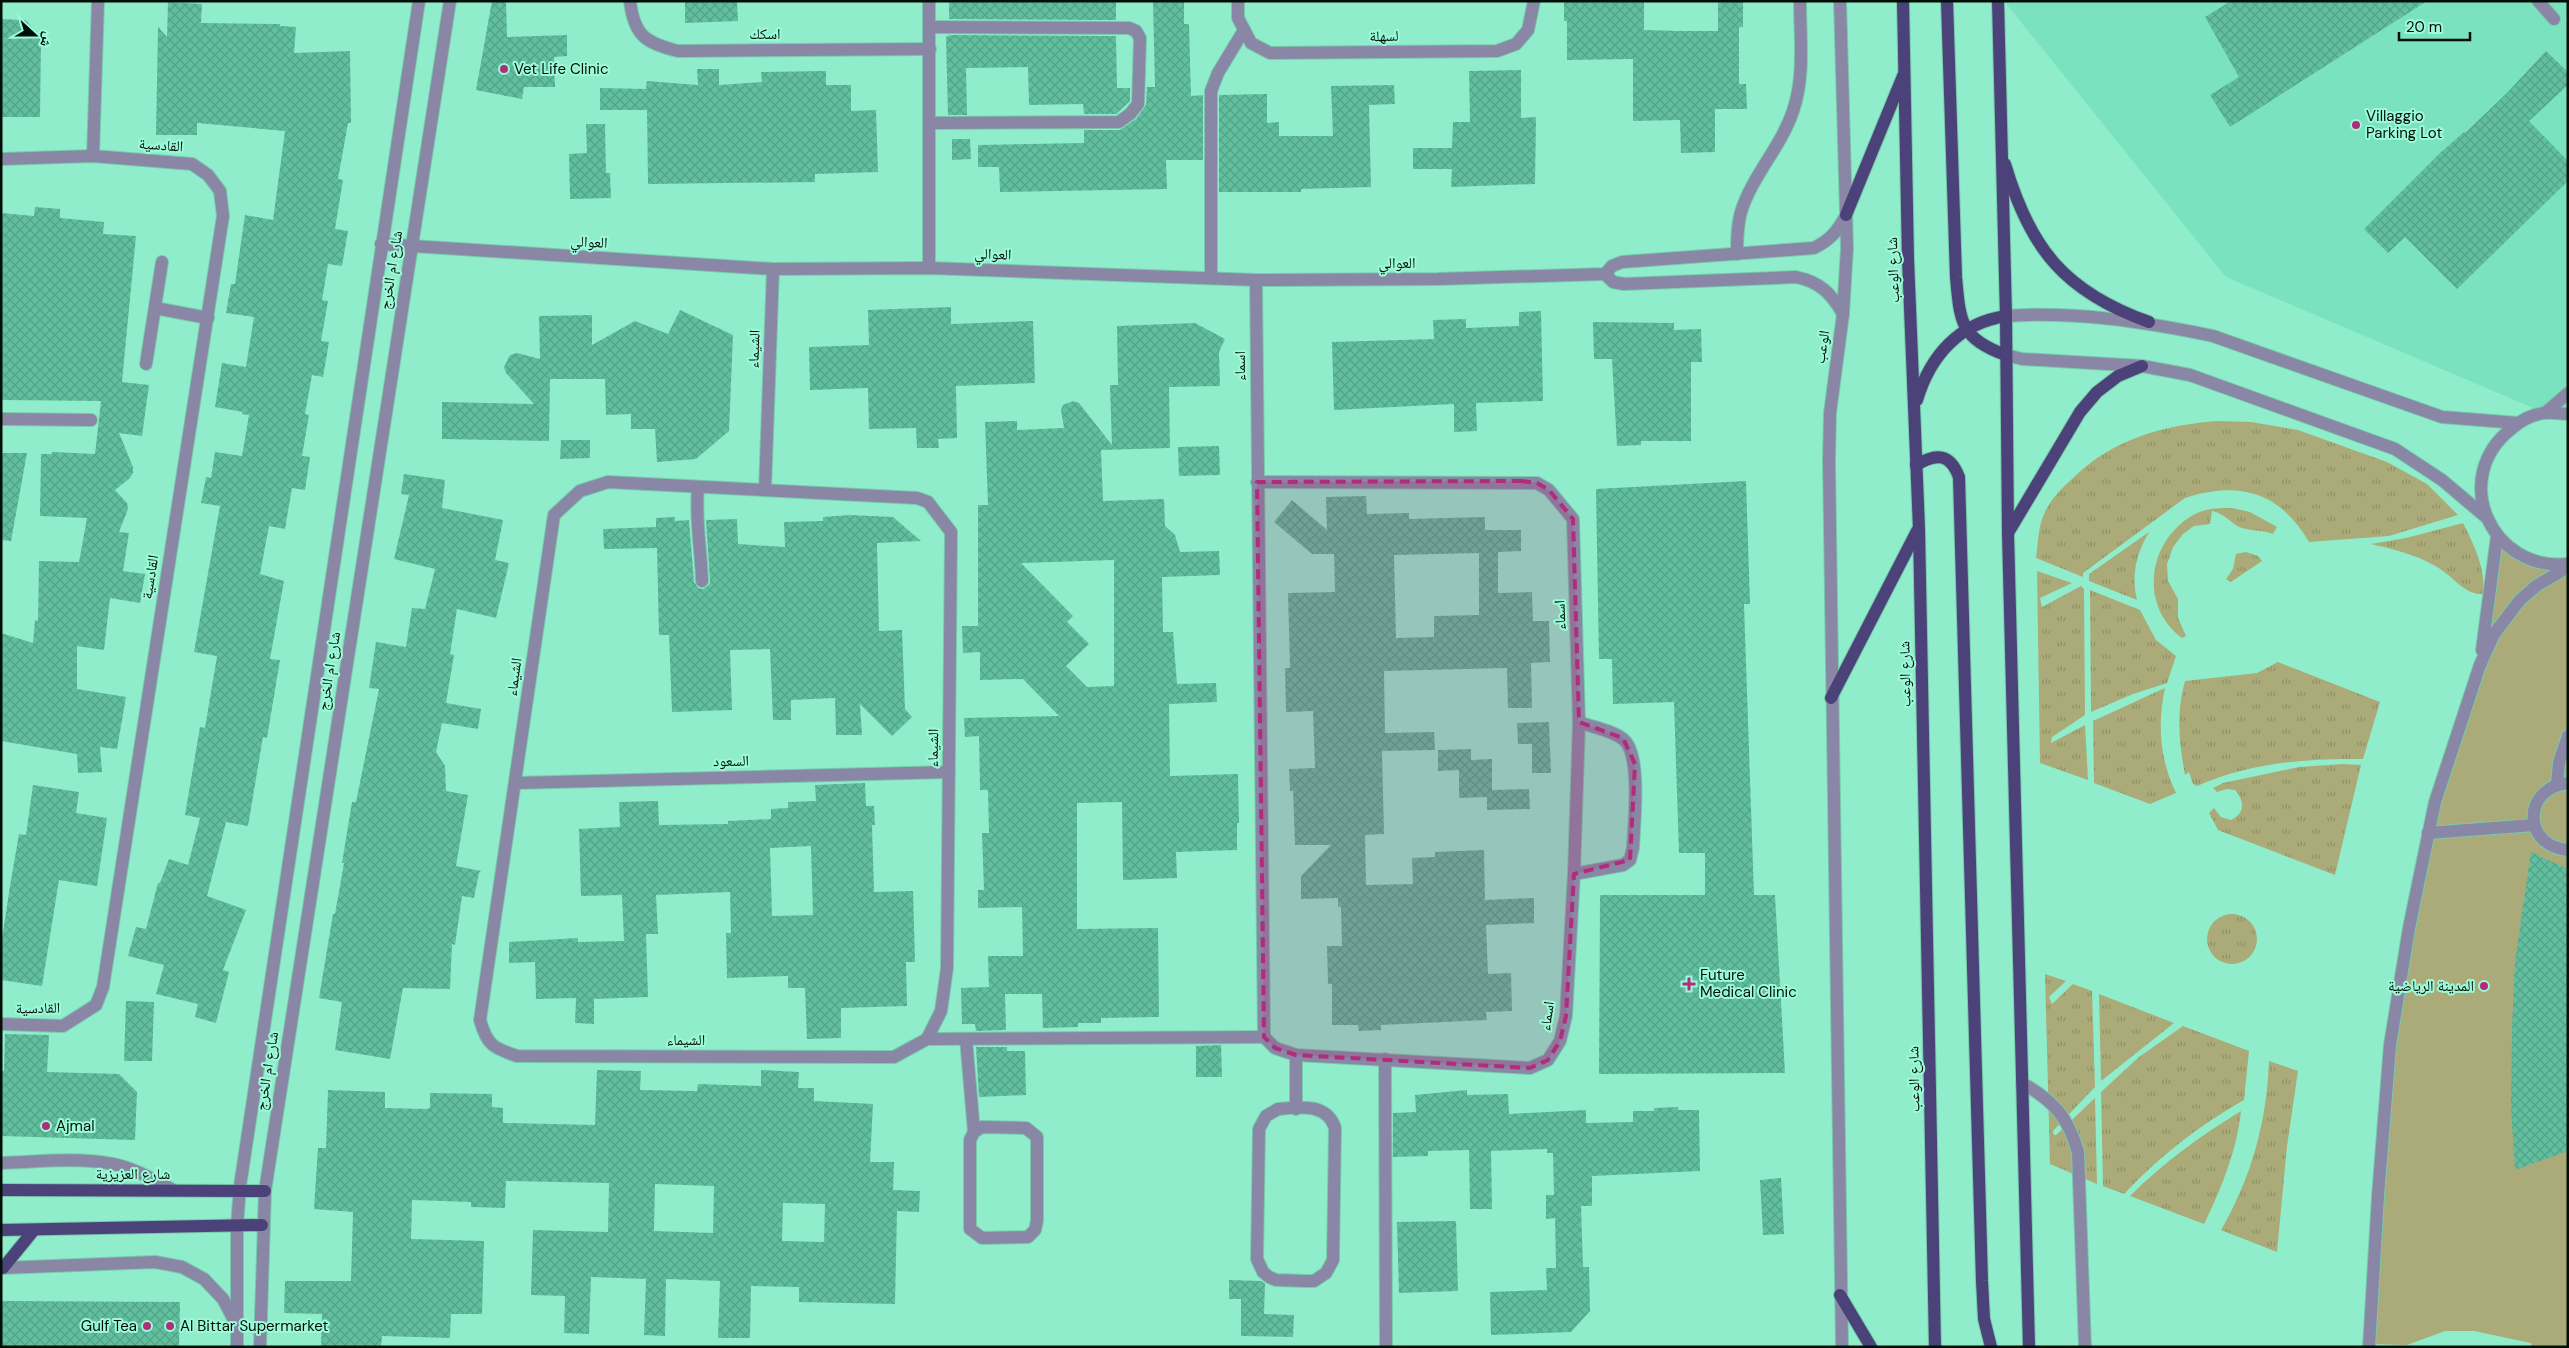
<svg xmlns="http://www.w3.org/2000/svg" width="2569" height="1348" viewBox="0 0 2569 1348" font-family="'DM Sans','Noto Naskh Arabic',sans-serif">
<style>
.built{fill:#7ae2be}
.grass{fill:url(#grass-tufts)}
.garden{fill:#aaab78}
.building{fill:url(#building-cross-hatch);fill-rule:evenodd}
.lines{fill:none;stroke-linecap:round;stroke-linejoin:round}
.minor-casing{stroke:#79caad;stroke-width:14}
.major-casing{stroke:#79caad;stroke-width:14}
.minor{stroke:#8986a6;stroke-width:12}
.major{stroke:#4b4279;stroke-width:12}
.marked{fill:#af2d79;fill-opacity:0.2;stroke:#af2d79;stroke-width:4;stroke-dasharray:10 6;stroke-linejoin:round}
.poi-dot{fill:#af2d79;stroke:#9dfad9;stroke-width:2}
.labels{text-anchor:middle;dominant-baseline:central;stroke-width:4;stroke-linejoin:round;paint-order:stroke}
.street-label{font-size:15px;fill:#001009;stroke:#9dfad9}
.poi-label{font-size:15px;fill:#001009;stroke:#9dfad9;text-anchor:start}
</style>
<defs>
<pattern id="grass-tufts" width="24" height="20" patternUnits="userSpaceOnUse" patternTransform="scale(1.25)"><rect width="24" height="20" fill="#aaab78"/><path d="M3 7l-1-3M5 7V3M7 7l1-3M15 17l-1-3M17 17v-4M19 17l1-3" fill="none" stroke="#909266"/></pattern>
<pattern id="building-cross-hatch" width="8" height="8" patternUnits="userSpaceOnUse" patternTransform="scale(1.25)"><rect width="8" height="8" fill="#61bf9f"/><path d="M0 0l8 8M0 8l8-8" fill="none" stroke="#52a388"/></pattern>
</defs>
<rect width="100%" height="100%" fill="#90edcc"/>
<polygon class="built" points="2004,1 2568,1 2568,414 2545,413 2226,277"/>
<g class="grass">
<path d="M2218 421 2251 422 2298 430 2387 462 2427 484 2458 515 2389 536 2309 542C2279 491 2239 481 2185 498L2083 573V577L2036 558C2038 543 2038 528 2044 514 2050 500 2062 488 2073 478 2113 439 2163 425 2218 421Z"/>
<path d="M2232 508 2250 512 2277 527 2273 534C2263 530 2253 531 2242 528 2233 526 2227 514 2212 511L2210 524 2194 526 2183 534 2173 547 2167 564 2168 581 2178 599V618L2186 636 2182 638C2138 605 2148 539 2195 514 2207 508 2220 508 2232 508Z"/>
<path d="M2463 523C2474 545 2486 569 2483 594 2468 595 2458 583 2447 574 2426 557 2397 550 2371 544L2406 538Z"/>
<path d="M2149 532C2136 554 2131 576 2137 600L2089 581V574Z"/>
<polygon points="2246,552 2258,556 2262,561 2231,582 2226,579 2233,569 2236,554"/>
<polygon points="2037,571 2072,583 2040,598 2042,607 2081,586 2084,589 2085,715 2052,737 2051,743 2085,725 2088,780 2040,763"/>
<polygon points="2090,590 2140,610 2156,640 2176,656 2167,683 2133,694 2091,712"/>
<path d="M2278 662 2380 702 2363 759C2308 758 2248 763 2197 786L2193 784 2189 772 2185 775C2179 742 2176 714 2185 681L2257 673Z"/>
<path d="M2165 688C2157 725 2160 760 2176 793L2150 804 2094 783 2093 721Z"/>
<path d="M2342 764 2361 765 2335 875 2218 830 2209 813 2214 808 2221 817 2231 820C2245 813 2245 801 2235 790L2227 789 2217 792 2213 788 2223 783 2299 767Z"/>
<circle cx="2232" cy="939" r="25"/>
<polygon points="2045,974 2066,981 2049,997 2052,1004 2073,984 2092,991 2095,1087 2053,1131 2054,1135 2056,1135 2095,1098 2097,1184 2050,1164"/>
<polygon points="2099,994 2174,1023 2101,1081"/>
<path d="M2183 1026 2249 1051 2244 1100C2199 1125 2160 1156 2124 1194L2103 1186 2101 1092 2139 1057Z"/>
<path d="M2269 1061 2298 1071 2287 1146 2277 1252 2221 1230C2251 1179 2267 1121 2269 1061Z"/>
<path d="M2241 1111C2237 1150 2221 1189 2204 1224L2130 1196C2164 1162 2200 1136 2241 1111Z"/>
</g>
<polygon class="garden" points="2497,536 2515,553 2568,564 2568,1347 2532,1347 2531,1343 2474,1331 2445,1331 2407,1345 2369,1344 2390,1045 2435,802 2480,665"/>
<g class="building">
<polygon points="492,1 506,1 507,37 567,35 567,56 554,57 555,87 524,87 522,99 476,90"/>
<polygon points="685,1 737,1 738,21 685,23"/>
<polygon points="949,1 1116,1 1116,20 949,19"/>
<polygon points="1153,1 1184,1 1184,24 1189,24 1191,96 1203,95 1203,160 1166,160 1167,189 1000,192 999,167 978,167 978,145 1084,143 1084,130 1120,130 1136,119 1146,105 1147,87 1155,87"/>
<polygon points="1564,1 1644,1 1644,30 1678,31 1718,31 1718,1 1743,1 1743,27 1739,27 1739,84 1746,84 1747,109 1715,109 1715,152 1681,153 1680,120 1633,121 1633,59 1567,60 1567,21 1564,21"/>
<polygon points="2231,1 2427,1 2230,127 2210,95 2239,77 2205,17"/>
<polygon points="168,2 202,4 201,23 280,24 280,26 296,27 294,53 350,51 351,123 348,123 338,179 343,180 335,229 348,231 342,266 328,264 322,300 328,301 321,341 329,342 323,377 312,375 305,414 309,415 302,456 310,457 305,490 292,488 285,529 269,526 260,574 284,581 270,659 280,660 267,738 263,737 248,826 226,822 207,896 246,910 223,970 229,972 216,1023 195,1017 198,1004 156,994 164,965 128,956 136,927 146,929 158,883 160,883 169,859 188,865 200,818 185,815 200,727 205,728 217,656 194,652 220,506 201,503 206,477 211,478 215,452 242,456 249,415 242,414 243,412 215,407 222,363 246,367 254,317 226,313 231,284 235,284 245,215 273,220 285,131 197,123 197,135 156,135 158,27 167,37"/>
<polygon points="1,19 26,20 41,39 40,117 1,117"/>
<polygon points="950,35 1116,36 1117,88 1130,88 1130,101 1116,114 1084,114 1083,104 1029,105 1028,67 966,68 967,115 948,115 946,37"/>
<polygon points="2546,51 2568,72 2568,85 2529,121 2568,161 2568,181 2457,289 2405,237 2388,253 2364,229 2440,153 2464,132 2465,133 2506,94"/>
<polygon points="697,69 719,69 719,85 762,82 761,72 826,71 826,85 851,85 851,111 876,110 878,172 815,174 815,182 648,184 647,110 600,110 600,88 646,89 647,81 698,85"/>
<polygon points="1521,70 1521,118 1536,117 1535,184 1451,187 1452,169 1413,169 1413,148 1452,148 1453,122 1470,122 1469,71"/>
<polygon points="1394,85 1395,104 1369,105 1371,187 1301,189 1301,192 1219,192 1219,95 1267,94 1267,123 1279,122 1279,136 1333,136 1331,86"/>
<polygon points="586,124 605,124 606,173 610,173 611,198 570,199 569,154 587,153"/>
<polygon points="952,139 970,139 971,159 952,160"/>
<polygon points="35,207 60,209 60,218 104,222 103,234 136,236 122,382 149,385 142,436 119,433 133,467 133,473 129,479 115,490 127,503 128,509 119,532 129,533 123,571 145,574 140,603 110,598 104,650 77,646 77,689 126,697 117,749 100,747 102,772 78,773 77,754 1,741 1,633 33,643 35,620 38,621 39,561 79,562 87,518 40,516 41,454 52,454 52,452 95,454 101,401 1,400 1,213 34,216"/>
<polygon points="951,307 951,324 1033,321 1035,383 956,386 957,438 938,439 939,448 917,448 916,428 869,429 868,388 810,390 809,347 869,345 868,310"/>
<polygon points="680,310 733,335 729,431 696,459 657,462 655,429 631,429 631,414 606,415 605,379 550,379 549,441 442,439 442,402 534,404 506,373 504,367 510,355 517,353 540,359 539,316 592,315 592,345 635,321 668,334"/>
<polygon points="1541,311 1543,401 1476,403 1477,431 1454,432 1454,404 1334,410 1332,342 1434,339 1433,320 1466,319 1466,328 1519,326 1519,312"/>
<polygon points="1593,322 1674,323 1674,330 1701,329 1702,362 1691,362 1691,441 1641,441 1641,445 1617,446 1612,359 1594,359"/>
<path d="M1195 323 1225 339 1219 352 1220 386 1169 387 1170 448 1101 450 1103 501 1164 499 1165 526 1175 535 1180 552 1219 551 1220 575 1162 577 1163 632H1173L1177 684 1216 683 1217 702 1169 704 1170 776 1238 774 1239 823H1237V850L1176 852 1177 878 1123 880 1122 802 1077 803V929L1158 928 1159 1017 1101 1018V1023H1078V1027L1043 1028 1042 994H1005L1006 1030 976 1031 975 1024H962L961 988 989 987 988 956H1023L1022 907 978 908V890H984L982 833H989L988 790H980L979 736 965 737 964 718 1059 716 1023 679 980 680V652L963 653 962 626H978V505H988L985 422 1017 421V430L1064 428 1061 410 1063 405 1073 401 1079 403 1112 445 1110 385H1118L1117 326ZM1114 560V686L1087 687 1066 666 1089 644 1067 622 1073 616 1021 563Z"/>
<polygon points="561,440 590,440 590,458 560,459"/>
<polygon points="1219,446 1220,475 1179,476 1178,447"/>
<polygon points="1,453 27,453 11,541 1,540"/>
<polygon points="404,474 445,480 442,508 503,520 495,560 509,563 496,618 457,609 450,654 454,655 446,703 481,709 478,729 442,723 436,752 445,766 446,791 468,795 456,866 481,871 479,873 474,898 462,896 455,945 452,944 450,989 403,988 390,1059 335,1050 342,1002 319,998 333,914 335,914 344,863 342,863 352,802 356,802 379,689 369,688 376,642 406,647 412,608 425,609 435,569 394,559 409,495 401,494"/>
<polygon points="1746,481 1750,604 1744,604 1754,895 1775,895 1785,1073 1599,1074 1600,895 1705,895 1705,853 1679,853 1674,702 1613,704 1612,659 1599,659 1596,489"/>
<path d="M1366 496 1367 514 1409 513V519L1485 517V530H1521V551L1498 552V593L1532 592 1533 621H1549L1550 662 1531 663 1532 708H1508L1507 668 1384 671 1385 733 1434 732 1435 750 1382 751 1384 834 1365 835 1366 885 1413 884 1412 858 1435 857V852L1484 850 1485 900 1534 898V923L1486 925 1488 974 1511 973 1512 1011 1486 1012 1487 1020 1381 1025V1030L1359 1031 1358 1025H1332V984H1328L1327 946H1342L1341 907H1338V898L1301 899V876L1331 845H1295L1293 791H1290L1289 769 1315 768 1313 711 1286 712 1285 668H1290L1288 593 1335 592 1334 554H1312L1274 522 1292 500 1327 530 1326 497ZM1479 553V615L1434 616V637L1396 638 1394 555Z"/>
<polygon points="850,515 893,517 921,541 877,543 879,631 902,630 905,709 912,717 892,736 860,704 862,735 836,735 835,698 791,700 791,720 773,720 770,649 730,650 732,710 672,712 669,635 659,635 657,548 604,549 603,529 656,527 656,518 675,517 675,521 689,520 694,582 698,588 703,589 709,585 710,581 706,520 737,519 738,544 785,547 784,522 823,521 823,517"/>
<polygon points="1549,722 1551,773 1532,773 1532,744 1518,744 1517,723"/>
<polygon points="1471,749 1471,760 1492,759 1492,790 1529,789 1530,809 1487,810 1487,797 1459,798 1459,770 1438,771 1438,750"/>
<path d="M865 783 866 806H874L875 825H872L874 892 913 891 915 962H906L907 1006 841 1008V1038L807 1039 805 988H788V976L727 978 726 933H731L730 892 656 895 658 934H646L648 997 594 999V1024L575 1023 576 998 536 999 535 962 509 963V942L578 938V942L624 941 622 895 581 896 579 829 620 827 619 802 658 801 659 825 728 824V821L771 819V809L788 808V802L816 801 815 785ZM811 846 813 915 772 916 770 848Z"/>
<polygon points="33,785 79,792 76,813 107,818 97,886 59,880 42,986 1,980 1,946 10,886 19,834 26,835"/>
<polygon points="2531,852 2568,869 2568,1151 2515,1170 2511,1107 2512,1028 2515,961"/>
<polygon points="126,1001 154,1002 152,1061 124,1061"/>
<polygon points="5,1034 49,1035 47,1072 119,1074 137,1092 135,1140 1,1136 1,1071 4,1071"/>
<polygon points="1221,1045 1222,1077 1196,1077 1196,1046"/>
<polygon points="976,1047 1007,1047 1007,1051 1025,1051 1026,1095 979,1097"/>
<path d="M597 1070 641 1071 640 1090 697 1091 698 1084 761 1086V1070L799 1072 798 1088H814V1101L873 1104 870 1162H894L893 1190 920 1191 919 1212 897 1211 895 1304 799 1302V1287L751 1286 750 1338H718L720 1281 666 1279 665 1336 644 1335 646 1279 591 1277 589 1334 564 1333 565 1296 531 1295 533 1230 608 1232 609 1183 506 1181 505 1208 471 1207V1202L412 1200 411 1239 484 1241 482 1314H451L450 1338 382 1336 381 1347H321L322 1314 284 1313 285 1281H351L353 1212 314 1209 318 1148H326L328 1090 385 1092V1108L426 1109 430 1108V1093L492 1094V1107L503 1108V1123L595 1125ZM655 1184 714 1186 713 1233 654 1231ZM783 1203 825 1204 824 1242 782 1241Z"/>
<polygon points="1467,1090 1467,1095 1508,1094 1509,1114 1586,1110 1586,1123 1633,1122 1633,1111 1654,1111 1654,1108 1678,1107 1678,1110 1699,1110 1700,1171 1592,1176 1592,1206 1581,1206 1583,1267 1589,1267 1590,1311 1571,1332 1491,1335 1490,1292 1547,1290 1546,1268 1556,1268 1555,1218 1546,1219 1546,1195 1554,1195 1553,1153 1547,1153 1547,1149 1491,1151 1492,1209 1470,1209 1469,1150 1428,1151 1428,1156 1393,1157 1393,1113 1416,1112 1415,1095"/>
<polygon points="1781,1178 1784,1234 1763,1235 1760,1180"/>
<polygon points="1456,1221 1458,1291 1399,1293 1397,1222"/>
<polygon points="1229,1280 1261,1281 1265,1284 1264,1314 1294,1315 1293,1337 1241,1336 1241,1299 1229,1299"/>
<polygon points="1,1301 180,1302 179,1347 1,1347"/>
</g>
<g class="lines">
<defs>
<g id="minor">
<path d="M630 1C634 36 646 43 678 51L930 49"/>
<polyline points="1238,1 1238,18 1251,43 1270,53 1497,51 1516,44 1528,30 1534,1"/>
<polyline points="1840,1 1847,248 1843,314 1830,413 1829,460 1842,1347"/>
<polyline points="2538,1 2554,19"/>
<polyline points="929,123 1119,122 1130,114 1138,104 1140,38 1136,31 1129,28 930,27"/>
<polyline points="93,156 98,1"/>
<polyline points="1,159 93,156 192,164 208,175 220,191 223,216 103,987 96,1005 63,1026 1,1024"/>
<path d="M381 244 773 269 929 268 1256 280 1438 279 1605 274 1612 266 1622 262 1814 248C1830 240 1838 231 1846 215"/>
<path d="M1737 254C1737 240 1737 226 1741 212 1752 176 1781 147 1793 111 1805 76 1800 38 1800 1"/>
<polyline points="929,268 929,1"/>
<path d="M1605 274 1613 282 1624 284 1796 277C1820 282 1831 293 1843 314"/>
<polyline points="1211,278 1211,91 1218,73 1244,30"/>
<polyline points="1256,280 1264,1037 1275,1048 1296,1055 1530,1068 1548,1060 1560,1041 1566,1016 1574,874 1579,722 1573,519 1549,490 1537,483 1257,482"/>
<polyline points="155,308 208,318"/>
<path d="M2006 316C2075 311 2146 322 2213 336L2442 417 2518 423"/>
<polyline points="2006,355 2022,359 2142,366 2190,375 2395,449 2442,480 2487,518"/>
<polyline points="146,364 162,262"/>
<polyline points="2545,413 2568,393"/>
<path d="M2568 414C2560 414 2552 412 2545 413 2532 414 2520 421 2511 429 2449 478 2491 572 2568 564"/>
<polyline points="1,419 91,420"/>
<path d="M608 482 917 498 928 502 951 532 947 968 941 1011 927 1039 894 1057 517 1056C493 1048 487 1045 480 1020L554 515 580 491Z"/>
<path d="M698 487C695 521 701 548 702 581"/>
<polyline points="765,490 773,269"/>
<polyline points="2482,650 2497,536"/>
<polyline points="515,783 949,772"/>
<path d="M2568 783C2522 788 2522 846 2568 850"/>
<polyline points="2557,784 2559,763 2568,736"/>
<polyline points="2428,833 2534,825"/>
<path d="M1574 874 1623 865 1630 860 1633 848C1634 824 1642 753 1623 739 1612 730 1592 727 1579 722"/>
<polyline points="927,1039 1264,1037"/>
<polyline points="966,1039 974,1132"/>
<polyline points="1296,1055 1296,1109"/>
<polyline points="1385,1059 1386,1347"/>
<path d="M2022 1083C2054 1101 2068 1117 2078 1152L2085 1347"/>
<path d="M1278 1109C1300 1107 1327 1103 1335 1128L1333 1260 1326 1273 1314 1281H1306L1276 1280 1269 1277 1263 1272 1257 1259 1259 1129 1266 1116Z"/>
<polygon points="982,1127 1026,1128 1037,1137 1037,1221 1035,1230 1028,1237 982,1238 970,1229 970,1140 974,1132"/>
<path d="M1 1163C37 1162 77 1157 113 1164 134 1168 154 1180 173 1190"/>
<polyline points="1,1268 155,1262 182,1267 204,1279 223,1299 236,1324"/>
<polyline points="237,1347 237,1226 240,1186 419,1"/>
<polyline points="260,1347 265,1191 450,1"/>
<polyline points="2369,1347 2378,1196 2390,1045 2409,928 2435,802 2480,665 2494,634 2520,600 2536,586 2568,567"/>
</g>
<g id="major">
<polyline points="1903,1 1908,259 1919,529 1935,1347"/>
<path d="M1947 1 1956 277C1960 321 1960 339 2006 355"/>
<polyline points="1998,1 2006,316 2008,533 2029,1347"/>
<path d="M2005 164C2030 249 2065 292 2149 322"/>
<polyline points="1846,215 1903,76"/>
<path d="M1917 400C1930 356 1959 323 2006 316"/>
<path d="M1916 465C1936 453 1950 453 1959 477L1982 1281 1984 1319 1991 1347"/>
<polyline points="2008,533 2080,412 2097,392 2118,376 2142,366"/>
<polyline points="1831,698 1917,531"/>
<polyline points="1,1190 265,1191"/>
<polyline points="1,1230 262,1225"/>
<polyline points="3,1268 34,1230"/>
<polyline points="1840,1295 1871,1347"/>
</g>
</defs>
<use href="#minor" class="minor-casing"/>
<use href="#major" class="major-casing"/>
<use href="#minor" class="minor"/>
<use href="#major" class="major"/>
</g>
<path class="marked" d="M1521 481 1537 483 1549 490 1573 519 1579 722 1623 738 1635 764 1630 860 1574 874 1566 1016 1560 1041 1548 1060 1530 1068 1296 1055 1275 1048 1264 1037 1257 482Z"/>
<g class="poi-dot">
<circle cx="504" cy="69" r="5"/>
<circle cx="2356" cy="125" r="5"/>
<path d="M1686.5 976.5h5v5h5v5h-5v5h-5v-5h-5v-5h5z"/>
<circle cx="2484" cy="986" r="5"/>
<circle cx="46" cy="1126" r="5"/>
<circle cx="147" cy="1326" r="5"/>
<circle cx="170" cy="1326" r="5"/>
</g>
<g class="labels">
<g class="street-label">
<text x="765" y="34">اسكك</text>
<text transform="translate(1384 36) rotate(-1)">لسهلة</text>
<text transform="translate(161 145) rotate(4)">القادسية</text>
<text transform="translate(589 242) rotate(3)">العوالي</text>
<text transform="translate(993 254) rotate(2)">العوالي</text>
<text x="1397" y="263">العوالي</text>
<text transform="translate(391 270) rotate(-81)">شارع ام الخرج</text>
<text transform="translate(1893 270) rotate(-92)">شارع الوعب</text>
<text transform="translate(1822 347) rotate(-81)">الوعب</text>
<text transform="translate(754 349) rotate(-88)">الشيماء</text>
<text transform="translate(1240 366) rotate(-90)">اسماء</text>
<text transform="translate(150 577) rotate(-81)">القادسية</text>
<text transform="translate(1560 615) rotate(-92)">اسماء</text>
<text transform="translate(329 671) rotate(-81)">شارع ام الخرج</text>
<text transform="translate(1905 674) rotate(-91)">شارع الوعب</text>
<text transform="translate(514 677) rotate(-82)">الشيماء</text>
<text transform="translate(933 748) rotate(-89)">الشيماء</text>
<text transform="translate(731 761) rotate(-1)">السعود</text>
<text transform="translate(38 1008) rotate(-1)">القادسية</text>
<text transform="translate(1547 1016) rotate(-82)">اسماء</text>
<text x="686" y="1040">الشيماء</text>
<text transform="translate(267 1071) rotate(-81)">شارع ام الخرج</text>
<text transform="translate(1914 1079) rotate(-91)">شارع الوعب</text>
<text x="133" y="1174">شارع العزيزية</text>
</g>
<g class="poi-label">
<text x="514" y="69">Vet Life Clinic</text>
<text x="2366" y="116">Villaggio<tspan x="2366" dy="17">Parking Lot</tspan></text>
<text x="1700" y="975">Future<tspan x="1700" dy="17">Medical Clinic</tspan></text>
<text x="2474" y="986" text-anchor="end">المدينة الرياضية</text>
<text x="56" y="1126">Ajmal</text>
<text x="137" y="1326" text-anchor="end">Gulf Tea</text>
<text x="180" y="1326">Al Bittar Supermarket</text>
</g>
</g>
<rect width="2569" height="1348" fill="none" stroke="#001009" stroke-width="5"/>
<g transform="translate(35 35) rotate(111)" stroke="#9dfad9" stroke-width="4" paint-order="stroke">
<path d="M0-4L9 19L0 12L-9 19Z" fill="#001009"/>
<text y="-8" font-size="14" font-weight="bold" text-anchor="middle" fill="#001009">ش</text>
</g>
<path d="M2399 32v8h71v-8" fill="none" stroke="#001009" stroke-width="2.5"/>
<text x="2406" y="32" font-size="15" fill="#001009" stroke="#9dfad9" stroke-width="4" paint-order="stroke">20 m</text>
</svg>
